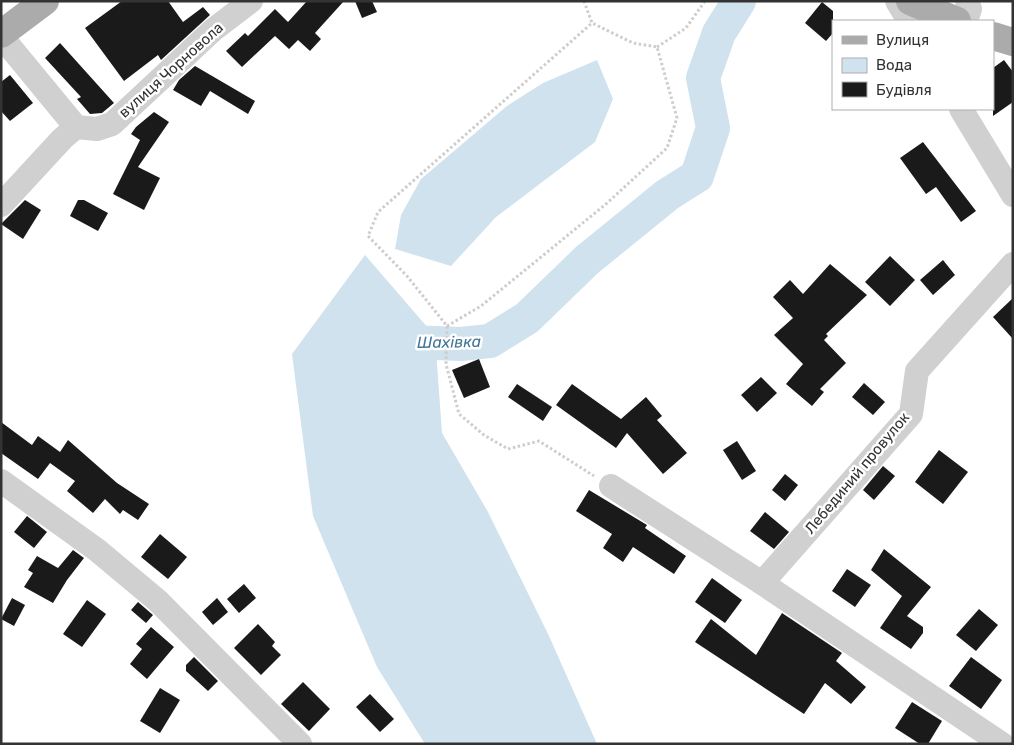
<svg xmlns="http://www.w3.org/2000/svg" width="1014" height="745" viewBox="0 0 1014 745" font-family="Rubik,sans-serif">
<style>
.water{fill:#cfe2ee}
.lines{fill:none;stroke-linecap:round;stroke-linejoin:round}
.river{stroke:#cfe2ee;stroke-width:34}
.building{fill:#1a1a1a}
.path{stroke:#cdcdcd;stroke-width:3;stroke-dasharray:2.5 2.5;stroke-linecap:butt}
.minor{stroke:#d0d0d0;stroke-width:24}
.major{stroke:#ababab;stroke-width:28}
.labels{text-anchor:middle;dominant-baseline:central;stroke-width:5;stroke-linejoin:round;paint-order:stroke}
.street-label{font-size:15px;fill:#333;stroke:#fff}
.water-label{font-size:16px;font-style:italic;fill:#3f7597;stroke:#fff}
</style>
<rect width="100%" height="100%" fill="#fff"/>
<g class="water">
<polygon points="597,60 613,99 595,142 496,217 451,266 395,249 401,215 421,179 507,106 543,83"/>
<polygon points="365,255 435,336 442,433 488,512 549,636 597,744 425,744 377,667 313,516 292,354"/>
</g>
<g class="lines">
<polyline class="river" points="395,357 408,342 461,344 490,341 527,318 587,260 667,195 697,176 713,128 703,78 719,33 739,1"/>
</g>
<g class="building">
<polygon points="122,1 168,1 183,22 203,7 210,15 161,60 158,55 124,81 85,28"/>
<polygon points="307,1 344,1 315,33 321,39 310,51 298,40 289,49 275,36 242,67 226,51 245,33 248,36 275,9 288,22"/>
<polygon points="355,1 372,1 377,12 362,18"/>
<polygon points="822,2 833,11 833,33 826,41 805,23"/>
<polygon points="60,43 114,103 102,113 90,114 77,99 81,97 45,58"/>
<polygon points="1004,60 1013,72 1013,102 993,116 993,68"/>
<polygon points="195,66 255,101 248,114 210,91 201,106 173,90 179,80"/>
<polygon points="10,75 33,103 10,121 1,111 1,82"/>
<polygon points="154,112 169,122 138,167 160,178 144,210 113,194 140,140 131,134 136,127"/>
<polygon points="923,142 976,211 961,222 936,187 926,194 900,158"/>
<polygon points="25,200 41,210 23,239 1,224"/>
<polygon points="78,200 84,200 108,213 98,231 70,216"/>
<polygon points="890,256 915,280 890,306 865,282"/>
<polygon points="943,260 955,275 933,295 920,280"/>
<polygon points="830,264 867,295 826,334 828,336 824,340 846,363 820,389 824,392 812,406 786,384 803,364 774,335 793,318 773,297 790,280 803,294"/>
<polygon points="1013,298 1013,339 993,317"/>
<polygon points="479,359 490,387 464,398 452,370"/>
<polygon points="761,377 777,393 757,412 741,395"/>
<polygon points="864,383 885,402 873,415 852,397"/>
<polygon points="517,384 552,407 543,421 508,397"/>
<polygon points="572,384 621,419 646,397 662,416 657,420 687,453 663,474 627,433 616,448 556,405"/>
<polygon points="1,422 32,445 38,436 60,452 68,440 117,483 149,504 138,520 123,510 120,514 105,499 93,513 67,491 75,481 50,463 38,479 1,453"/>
<polygon points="737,441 756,471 742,480 723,450"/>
<polygon points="939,450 968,472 943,504 915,482"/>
<polygon points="883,466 895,476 874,500 863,490"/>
<polygon points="785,474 798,485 785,501 772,490"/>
<polygon points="589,490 647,525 645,528 686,556 674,574 633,547 623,562 603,548 612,534 576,511"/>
<polygon points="765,512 789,532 774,549 750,531"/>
<polygon points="27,516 47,532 34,548 14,532"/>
<polygon points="160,534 187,557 168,579 141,557"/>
<polygon points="884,549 931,587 907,616 923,627 923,633 911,649 880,628 902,596 871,570"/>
<polygon points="73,550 84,558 67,580 53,603 24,587 33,573 28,570 37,556 58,568"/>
<polygon points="847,569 871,585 855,607 832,591"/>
<polygon points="712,578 742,600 725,623 695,602"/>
<polygon points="244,584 256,598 239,613 227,599"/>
<polygon points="12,598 25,605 14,626 1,619"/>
<polygon points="217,598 228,612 213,625 202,612"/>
<polygon points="87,600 106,614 82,647 63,634"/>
<polygon points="138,602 153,615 146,623 131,610"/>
<polygon points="979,609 998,625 976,651 956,635"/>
<polygon points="782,613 842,653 836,661 866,687 851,704 825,683 804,714 695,642 711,619 756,655"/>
<polygon points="258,624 275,642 272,646 281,655 261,675 234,648"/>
<polygon points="151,627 174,647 147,679 130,664 142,649 136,644"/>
<polygon points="194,657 218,681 208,691 186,671 186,665"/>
<polygon points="971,657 1002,680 981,709 949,686"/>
<polygon points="303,682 330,709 309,731 281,704"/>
<polygon points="160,688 180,700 160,733 140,721"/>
<polygon points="370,694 394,719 380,732 356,707"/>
<polygon points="912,702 942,721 928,744 920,744 895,728"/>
</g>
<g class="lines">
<g class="path">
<polyline points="584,1 592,23 378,212 368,236 407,276 447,326 446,364 459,414 484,435 508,449 539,441 594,476"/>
<polyline points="657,47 686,28 705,1"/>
<polyline points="447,326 481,306 606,204 667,148 677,118 657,47 633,43 592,23"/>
</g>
<g class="minor">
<polyline points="897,1 909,21"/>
<polyline points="966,21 970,9 967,1"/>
<polyline points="1,36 76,127"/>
<polyline points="961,109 1013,195"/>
<polyline points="1,205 62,139 76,127 97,129 112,124 213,30 251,1"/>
<polyline points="1,481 97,550 158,601 300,744"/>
<polyline points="611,486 762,583 1002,744"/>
<polyline points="762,583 911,414 917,371 1013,264"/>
</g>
<g class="major">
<polyline points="910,1 957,21"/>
<polyline points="1,34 45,1"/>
<polyline points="993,36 1013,42"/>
</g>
</g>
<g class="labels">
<g class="street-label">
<text transform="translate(171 70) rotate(-42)">вулиця Чорновола</text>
<text transform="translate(857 473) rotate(-50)">Лебединий провулок</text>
</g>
<g class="water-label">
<text transform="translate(449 342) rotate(-1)">Шахівка</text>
</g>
</g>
<rect width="1014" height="745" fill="none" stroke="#333333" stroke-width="5"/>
<rect x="832" y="20" width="162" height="90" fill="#ffffff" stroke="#adadad"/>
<rect x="842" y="36" width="25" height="8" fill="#ababab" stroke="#adadad"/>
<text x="876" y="45" font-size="15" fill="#333333">Вулиця</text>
<rect x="842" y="58" width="25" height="15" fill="#cfe2ee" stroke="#adadad"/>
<text x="876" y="70" font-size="15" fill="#333333">Вода</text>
<rect x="842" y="82" width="25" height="15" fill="#1a1a1a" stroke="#adadad"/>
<text x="876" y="95" font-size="15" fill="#333333">Будівля</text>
</svg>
